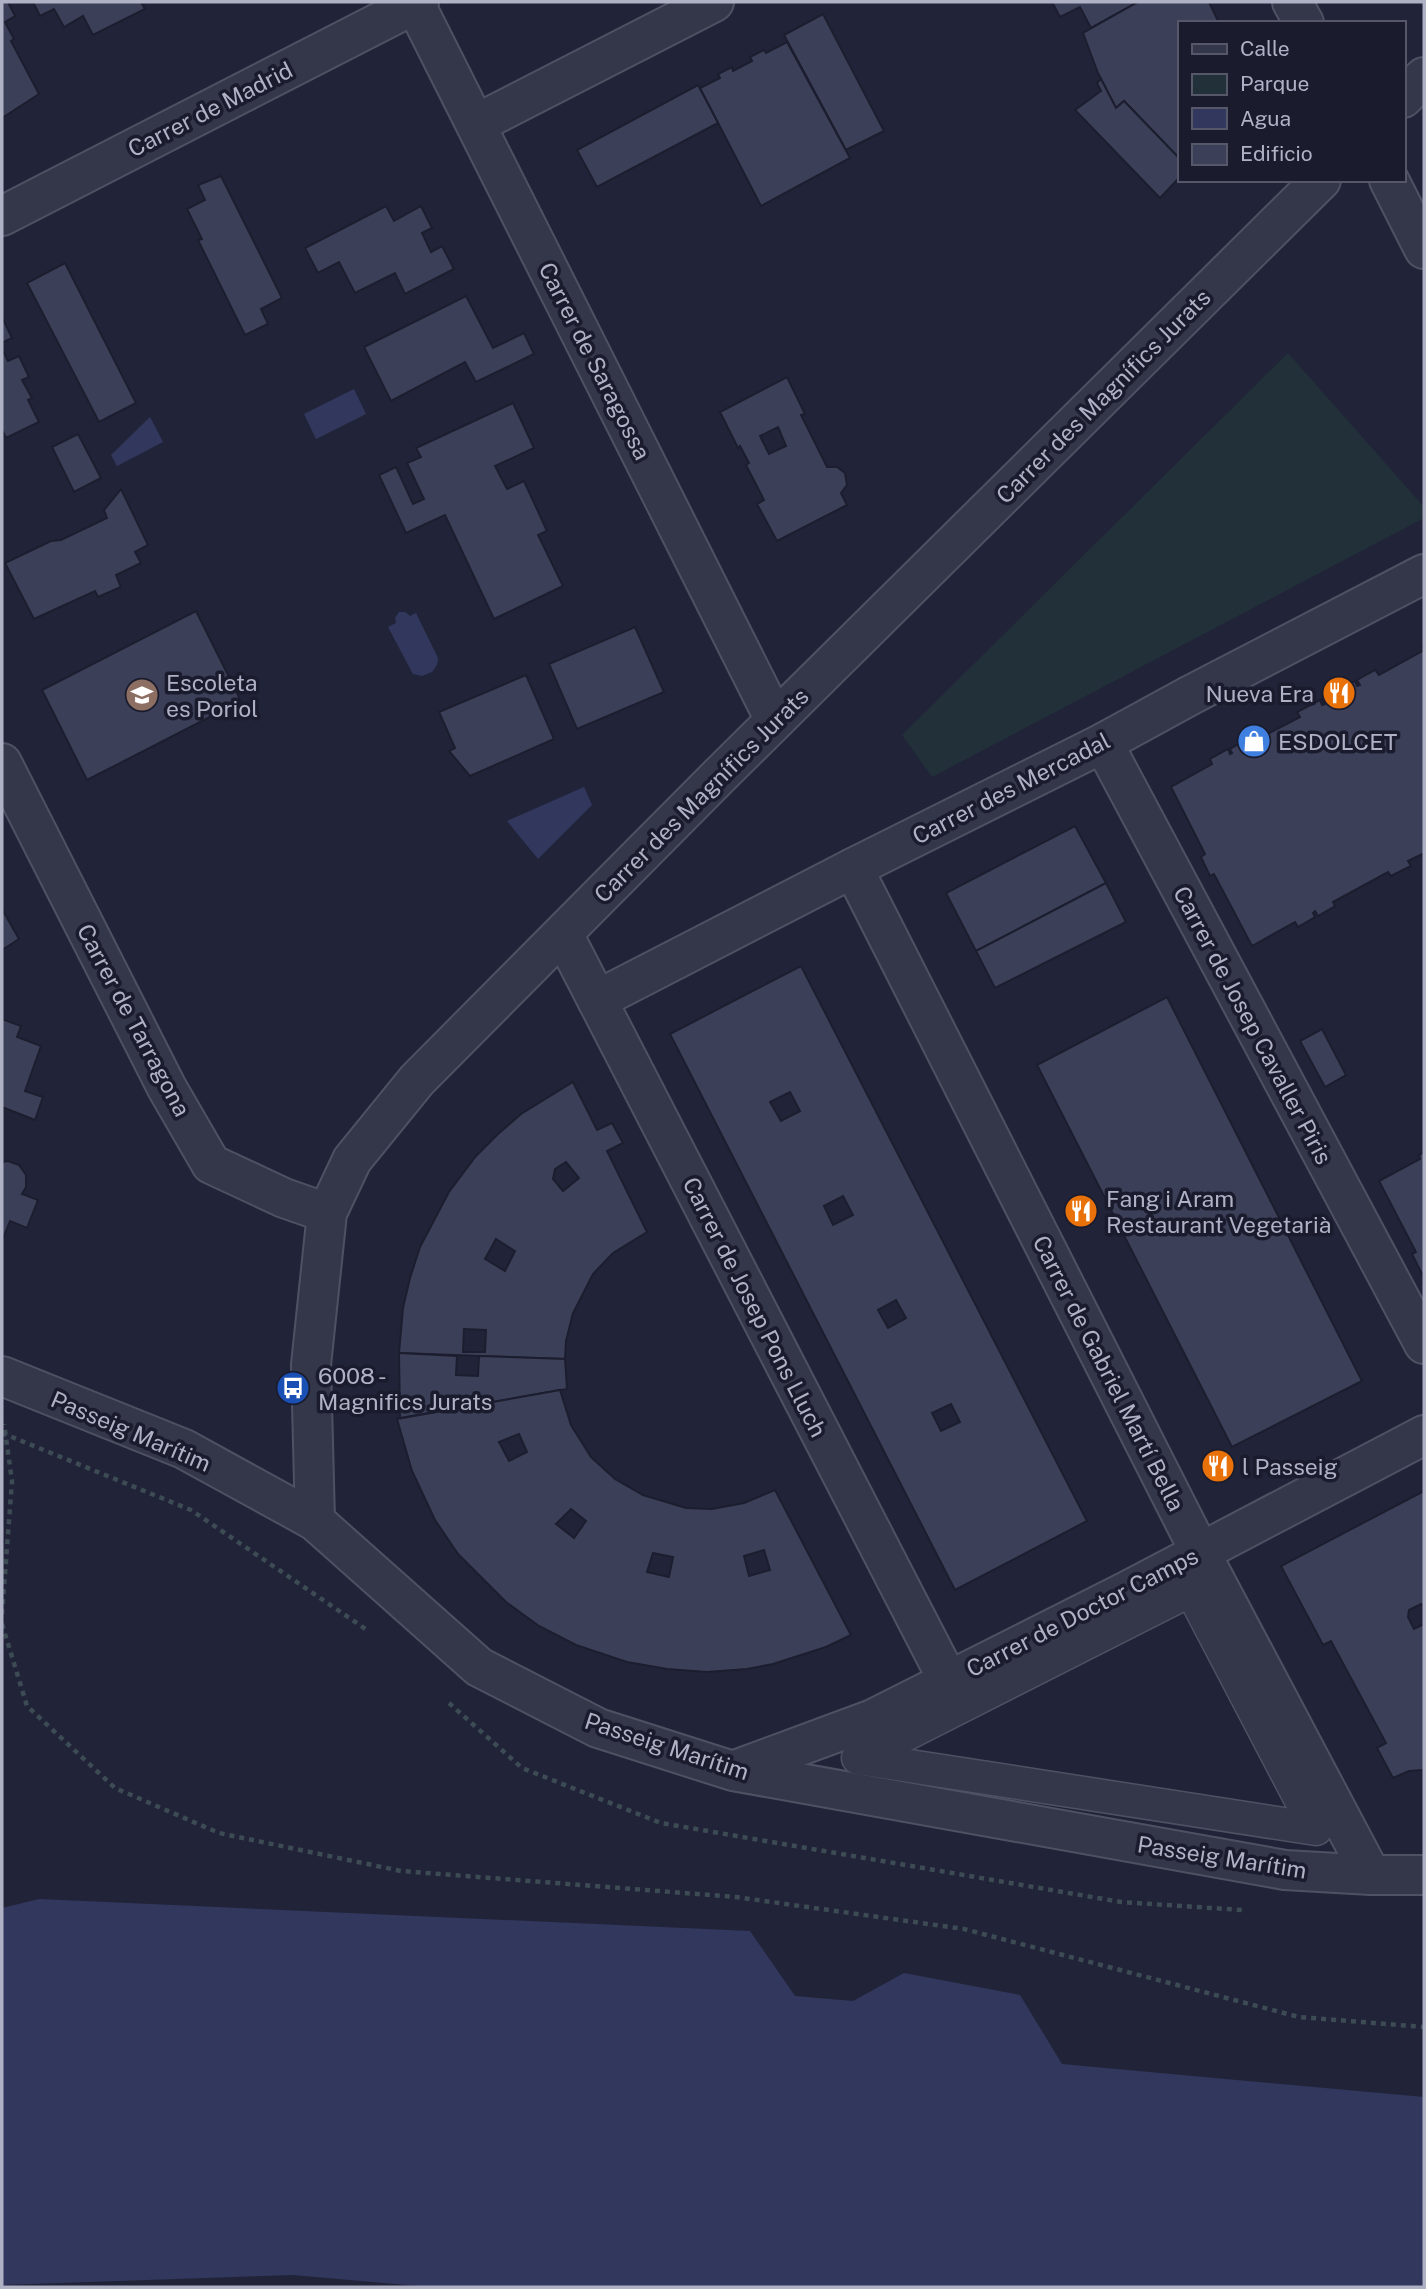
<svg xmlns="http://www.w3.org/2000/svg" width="1426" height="2289" viewBox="0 0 1426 2289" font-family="'Public Sans',sans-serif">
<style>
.green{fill:#223039}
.water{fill:#32375d}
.building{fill:#3c3f58;stroke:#1c1e2f;stroke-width:2;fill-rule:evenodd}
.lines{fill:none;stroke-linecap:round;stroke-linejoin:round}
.pedestrian-casing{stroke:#4f5163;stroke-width:35}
.minor-casing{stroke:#4f5163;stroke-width:42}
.path{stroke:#3d4b54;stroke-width:4.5;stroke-dasharray:5 5;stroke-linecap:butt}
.pedestrian{stroke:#343749;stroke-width:32}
.minor{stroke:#343749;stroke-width:38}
.labels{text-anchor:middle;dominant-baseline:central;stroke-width:7;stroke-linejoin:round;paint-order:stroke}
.street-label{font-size:23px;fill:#afb1c5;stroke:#1a1c2d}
.poi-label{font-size:23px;fill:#afb1c5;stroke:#1a1c2d;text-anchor:start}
</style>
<rect width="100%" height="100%" fill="#212438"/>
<polygon class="green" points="1288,353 1424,507 1424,518 932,777 902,735"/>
<g class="water">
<polygon points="354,389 366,414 316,439 304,414"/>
<polygon points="150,417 163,442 117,466 111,455"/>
<polygon points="399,612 405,612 410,616 416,613 438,658 437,665 432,672 422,676 413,674 388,627 396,623 395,618"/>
<polygon points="584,787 592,805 538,859 507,821"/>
<polygon points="39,1899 750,1931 795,1996 853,2001 904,1973 1020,1995 1062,2064 1424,2097 1424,2287 429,2287 293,2275 2,2285 2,1908"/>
</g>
<g class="building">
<polygon points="2,2 8,2 15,16 5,22 14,39 11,41 39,94 2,118"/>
<polygon points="33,2 141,2 145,9 93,35 83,16 64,27 54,9 40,16"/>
<polygon points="1052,2 1138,2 1091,28 1080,7 1060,17"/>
<polygon points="1138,2 1209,2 1219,23 1179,23 1179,158 1124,101 1116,108 1098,73 1083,33"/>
<polygon points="823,14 884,131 846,150 784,35"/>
<polygon points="787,42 850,158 761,206 700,88 720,78 718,74 732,67 733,71 752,61 750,57 764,50 766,53"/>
<polygon points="1101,79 1116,108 1124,101 1179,158 1179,178 1160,198 1075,110 1101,91 1097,83"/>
<polygon points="698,85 718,123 597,187 577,150"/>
<polygon points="221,176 282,298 261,309 268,324 245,335 198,240 202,239 187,209 205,200 198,185"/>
<polygon points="386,206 394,221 421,206 432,228 422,233 431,252 442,246 454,269 405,294 395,273 355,293 339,262 318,273 305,248"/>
<polygon points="65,263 136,403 99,422 27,283"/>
<polygon points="466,296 493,348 524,333 534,354 476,382 465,362 391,401 364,347"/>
<polygon points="2,317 12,338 2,343"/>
<polygon points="2,349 8,361 19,356 29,377 22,380 32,398 28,400 39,422 6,438 2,430"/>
<path d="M787 377 805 414 801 415 827 467H837L845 473 847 485 841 493 847 505 777 541 757 504 764 500 746 465 749 463 740 446 738 448 720 412ZM778 427 786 446 769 454 760 436Z"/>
<polygon points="513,403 534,448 495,466 507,489 524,481 547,531 538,535 563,586 494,619 445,515 406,533 379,475 396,467 413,504 424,499 407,463 421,457 416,448"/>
<polygon points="78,434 101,478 74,492 52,447"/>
<polygon points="121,489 148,545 135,552 141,563 116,575 121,587 98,597 95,591 34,619 5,563 51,541 61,540 107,518 104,510"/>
<polygon points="196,611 241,701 87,780 42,690"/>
<polygon points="635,627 664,692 577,729 549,664"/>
<polygon points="1424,645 1424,858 1422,854 1408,861 1411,866 1391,876 1388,872 1333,902 1335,906 1318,916 1315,911 1313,913 1315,917 1298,927 1295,922 1252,946 1214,874 1210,876 1201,857 1205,854 1171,787 1212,764 1210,759 1228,749 1230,754 1232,753 1230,749 1249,738 1252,742 1300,717 1297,712 1320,700 1322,705 1325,704 1322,699 1355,681 1357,686 1360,685 1357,680 1375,670 1379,675 1424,650 1422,646"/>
<polygon points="526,675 554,739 470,776 449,751 455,748 439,712"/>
<polygon points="1075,826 1106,883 976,951 946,893"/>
<polygon points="1106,883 1126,922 995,988 976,951"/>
<polygon points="2,909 19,939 2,950"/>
<path d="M801 966 1087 1521 955 1590 670 1034ZM790 1092 800 1111 781 1121 770 1102ZM843 1196 853 1215 833 1225 824 1206ZM896 1300 906 1318 888 1328 878 1310ZM951 1404 960 1422 941 1431 932 1413Z"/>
<polygon points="1167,997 1362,1381 1232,1447 1037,1065"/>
<polygon points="2,1019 21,1026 17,1037 41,1046 25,1091 43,1097 35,1120 2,1107"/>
<polygon points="1322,1029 1346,1075 1325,1087 1300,1041"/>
<path d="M573 1082 597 1130 612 1123 623 1143 607 1151 647 1232 613 1253 593 1274 573 1313 566 1341 565 1359 399 1353 403 1308 410 1278 420 1247 449 1192 476 1156 498 1134 521 1114ZM566 1162 579 1178 563 1191 553 1179 555 1169ZM496 1239 515 1251 505 1271 485 1259ZM464 1329 486 1330 485 1352H463Z"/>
<polygon points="1424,1152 1424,1273 1422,1274 1412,1254 1416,1252 1379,1181 1420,1159 1419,1155"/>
<polygon points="8,1161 19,1165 26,1175 26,1187 22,1194 38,1200 27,1228 10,1221 2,1241 2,1162"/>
<polygon points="399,1353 457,1356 456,1375 478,1376 479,1356 565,1359 567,1389 400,1418"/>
<path d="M560 1390 571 1425 591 1457 615 1479 643 1495 686 1508 712 1509 744 1503 775 1490 851 1635 826 1647 773 1664 747 1669 707 1672 667 1669 627 1662 576 1645 539 1626 506 1602 458 1554 435 1520 412 1471 397 1419ZM519 1434 527 1452 509 1461 499 1442ZM571 1509 586 1521 574 1538 556 1524ZM764 1550 770 1570 749 1576 744 1556ZM653 1553 673 1557 669 1577 647 1572Z"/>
<polygon points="1424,1491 1424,1605 1421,1604 1409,1610 1408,1617 1414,1629 1424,1624 1424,1770 1409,1771 1393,1778 1377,1748 1386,1743 1331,1641 1323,1645 1281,1566"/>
</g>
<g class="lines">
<defs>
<polygon id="pedestrian" points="1191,1590 1316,1829 858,1758 895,1740"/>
<g id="minor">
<polyline points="414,2 775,720"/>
<polyline points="1292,2 1304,23"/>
<polyline points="1403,98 1424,77"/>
<polyline points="476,124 714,2"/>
<polyline points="1389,180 1424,249"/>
<polyline points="2,216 419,2"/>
<polyline points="1103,743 1424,1344"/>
<polyline points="2,763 167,1088 211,1164 284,1198 327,1213"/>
<polyline points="853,868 1200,1552 1371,1875"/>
<polyline points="563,934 948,1680"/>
<polyline points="597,1000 853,868 1103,743 1189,696 1424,574"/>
<polyline points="2,1376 184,1449 315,1521 479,1667 598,1728 733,1771 1285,1870 1371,1875 1424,1875"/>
<polyline points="315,1521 311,1365 327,1213 352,1160 417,1080 720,775 1321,180"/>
<polyline points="735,1770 873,1719 1127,1591 1424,1435"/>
</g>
</defs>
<use href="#pedestrian" class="pedestrian-casing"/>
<use href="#minor" class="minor-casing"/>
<g class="path">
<polyline points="2,1433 191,1510 367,1630"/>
<polyline points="2,1614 12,1481 4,1424"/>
<polyline points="2,1624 27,1706 115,1788 219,1833 401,1871 736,1897 964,1929 1299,2017 1424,2027"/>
<polyline points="449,1703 522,1768 661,1823 1121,1902 1242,1910"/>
</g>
<use href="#pedestrian" class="pedestrian"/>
<use href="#minor" class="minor"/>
</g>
<defs>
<symbol id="restaurant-disc" viewBox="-11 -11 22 22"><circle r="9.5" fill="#e8710a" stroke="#1a1c2d"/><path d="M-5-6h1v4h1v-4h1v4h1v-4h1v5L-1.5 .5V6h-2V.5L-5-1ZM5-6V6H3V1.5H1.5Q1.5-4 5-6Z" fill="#fff"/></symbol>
<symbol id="school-disc" viewBox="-11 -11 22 22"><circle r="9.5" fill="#8d6e63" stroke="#1a1c2d"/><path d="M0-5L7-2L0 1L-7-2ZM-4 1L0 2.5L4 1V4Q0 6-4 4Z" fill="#fff"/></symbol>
<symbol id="shop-disc" viewBox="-11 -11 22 22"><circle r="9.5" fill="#3f7fe0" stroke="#1a1c2d"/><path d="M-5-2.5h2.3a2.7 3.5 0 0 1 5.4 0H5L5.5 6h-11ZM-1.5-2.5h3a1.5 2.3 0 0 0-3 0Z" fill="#fff"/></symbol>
<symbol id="bus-disc" viewBox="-11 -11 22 22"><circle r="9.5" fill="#1a4fb4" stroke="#1a1c2d"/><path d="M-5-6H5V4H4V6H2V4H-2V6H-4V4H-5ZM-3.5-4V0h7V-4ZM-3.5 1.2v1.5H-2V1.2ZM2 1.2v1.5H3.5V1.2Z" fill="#fff"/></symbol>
</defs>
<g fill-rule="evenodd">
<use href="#restaurant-disc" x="1320" y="674" width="38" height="38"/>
<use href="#school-disc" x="123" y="676" width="38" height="38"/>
<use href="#shop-disc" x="1235" y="722" width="38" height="38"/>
<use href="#restaurant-disc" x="1062" y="1192" width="38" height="38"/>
<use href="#bus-disc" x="274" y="1369" width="38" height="38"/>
<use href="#restaurant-disc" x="1199" y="1447" width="38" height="38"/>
</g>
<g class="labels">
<g class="street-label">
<text transform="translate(210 109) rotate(-27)">Carrer de Madrid</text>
<text transform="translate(595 361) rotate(63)">Carrer de Saragossa</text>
<text transform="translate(1103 396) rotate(-45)">Carrer des Magnífics Jurats</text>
<text transform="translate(1011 788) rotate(-27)">Carrer des Mercadal</text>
<text transform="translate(701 795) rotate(-45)">Carrer des Magnífics Jurats</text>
<text transform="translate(134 1020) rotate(62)">Carrer de Tarragona</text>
<text transform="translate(1253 1025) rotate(62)">Carrer de Josep Cavaller Piris</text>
<text transform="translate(755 1307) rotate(63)">Carrer de Josep Pons Lluch</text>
<text transform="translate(1109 1373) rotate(63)">Carrer de Gabriel Martí Bella</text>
<text transform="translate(131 1431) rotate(23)">Passeig Marítim</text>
<text transform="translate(1082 1612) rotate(-27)">Carrer de Doctor Camps</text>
<text transform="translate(667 1746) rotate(18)">Passeig Marítim</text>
<text transform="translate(1222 1857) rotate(9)">Passeig Marítim</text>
</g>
<g class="poi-label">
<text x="166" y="682">Escoleta<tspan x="166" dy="26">es Poriol</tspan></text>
<text x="1314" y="693" text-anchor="end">Nueva Era</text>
<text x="1278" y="741">ESDOLCET</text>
<text x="1106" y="1198">Fang i Aram<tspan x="1106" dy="26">Restaurant Vegetarià</tspan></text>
<text x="318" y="1375">6008 -<tspan x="318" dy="26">Magnifics Jurats</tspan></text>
<text x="1242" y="1466">l Passeig</text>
</g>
</g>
<rect width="1426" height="2289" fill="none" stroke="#afb1c5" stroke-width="7"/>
<rect x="1178" y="21" width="228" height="161" fill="#1a1c2d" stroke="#56586a" stroke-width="2"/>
<rect x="1192" y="44" width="35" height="10" fill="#343749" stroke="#56586a" stroke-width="2"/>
<text x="1240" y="56" font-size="21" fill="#afb1c5">Calle</text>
<rect x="1192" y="74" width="35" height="21" fill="#223039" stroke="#56586a" stroke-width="2"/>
<text x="1240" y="91" font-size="21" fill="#afb1c5">Parque</text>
<rect x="1192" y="108" width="35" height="21" fill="#32375d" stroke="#56586a" stroke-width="2"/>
<text x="1240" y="126" font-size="21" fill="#afb1c5">Agua</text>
<rect x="1192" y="144" width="35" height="21" fill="#3c3f58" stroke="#56586a" stroke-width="2"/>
<text x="1240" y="161" font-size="21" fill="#afb1c5">Edificio</text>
</svg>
